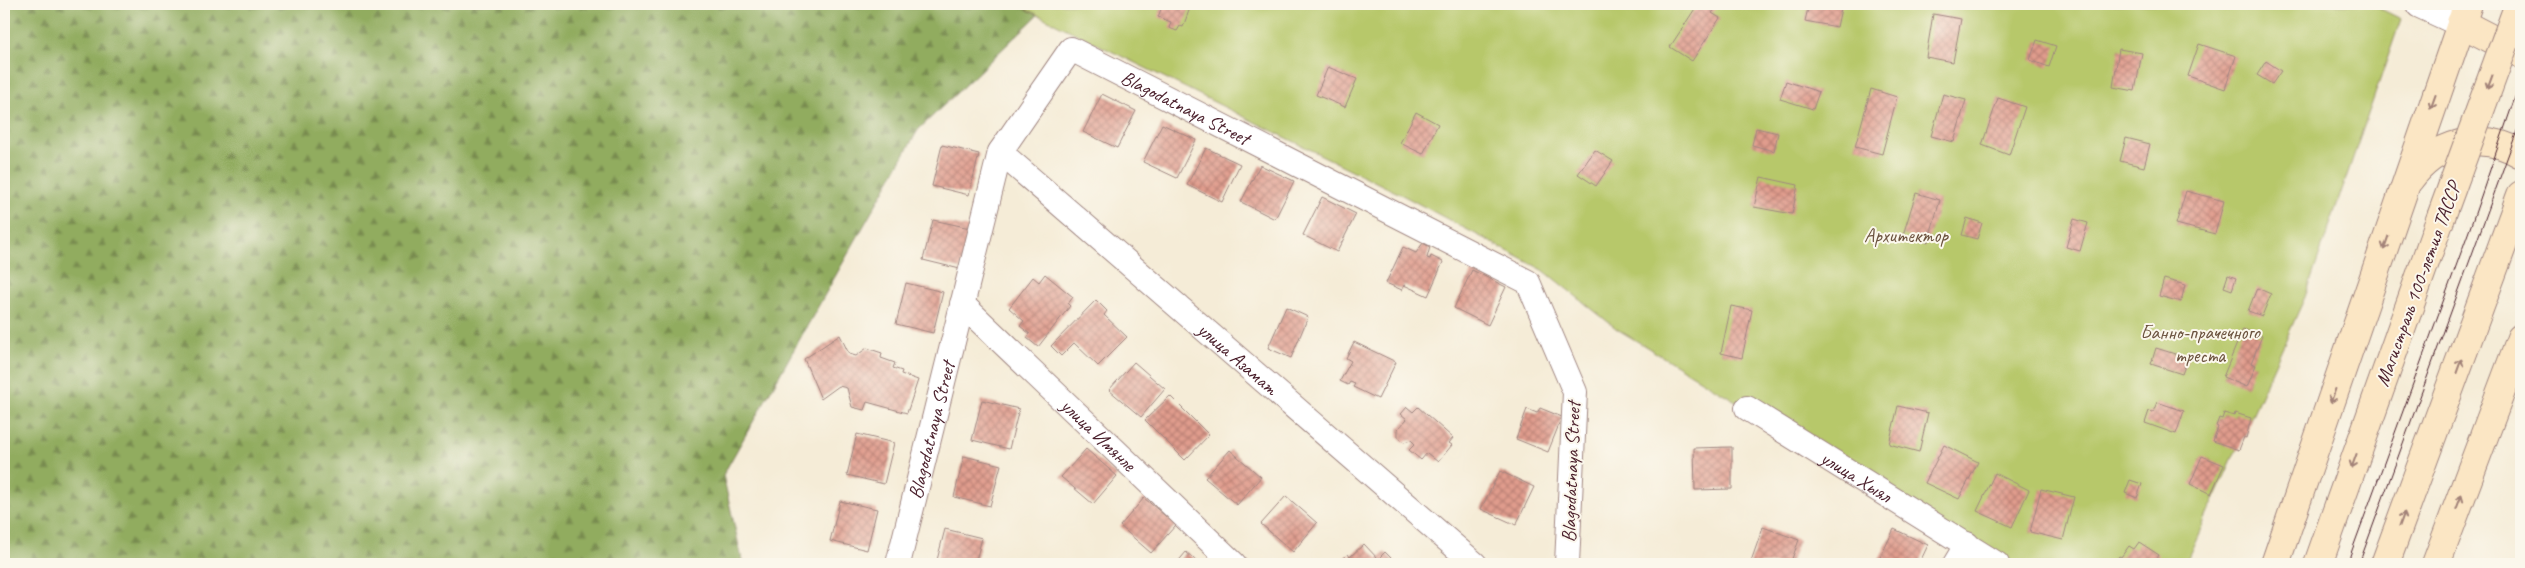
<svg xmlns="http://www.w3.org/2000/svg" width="2525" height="568" viewBox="0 0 2525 568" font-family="Caveat,sans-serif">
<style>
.green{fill:#b7c86b;stroke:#80744b}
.forest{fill:url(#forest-firs);stroke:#6e6645}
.building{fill:url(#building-cross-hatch)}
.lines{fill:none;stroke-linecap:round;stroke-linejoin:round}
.minor-casing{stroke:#a08681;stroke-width:26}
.tertiary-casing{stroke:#a08681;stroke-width:30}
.secondary-casing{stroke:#a08681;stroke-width:30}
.minor{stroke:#fff;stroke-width:24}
.tertiary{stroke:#fff;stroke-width:28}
.secondary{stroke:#fbe6c4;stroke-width:28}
.tram{stroke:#4a1f2b;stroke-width:1}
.secondary-bridge-casing{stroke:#a08681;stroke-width:30;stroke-linecap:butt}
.secondary-bridge{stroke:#fbe6c4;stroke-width:28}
.oneway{stroke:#a28278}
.labels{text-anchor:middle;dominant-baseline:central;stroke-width:4;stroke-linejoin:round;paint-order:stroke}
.street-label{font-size:20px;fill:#4a1f2b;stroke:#fbf7ec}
.park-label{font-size:20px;fill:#6b523e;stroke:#fbf7ec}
</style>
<defs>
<pattern id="forest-firs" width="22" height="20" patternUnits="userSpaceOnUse" patternTransform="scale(1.25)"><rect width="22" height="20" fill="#91ac5f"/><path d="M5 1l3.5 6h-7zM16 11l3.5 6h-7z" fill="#788b4f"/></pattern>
<pattern id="building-cross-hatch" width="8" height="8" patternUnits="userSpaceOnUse" patternTransform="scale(1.25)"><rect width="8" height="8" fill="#e09c8d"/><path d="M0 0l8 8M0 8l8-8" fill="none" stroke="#b87f73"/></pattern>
</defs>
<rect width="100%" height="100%" fill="#fbf7ec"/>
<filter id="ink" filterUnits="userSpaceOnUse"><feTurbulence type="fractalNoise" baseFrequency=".02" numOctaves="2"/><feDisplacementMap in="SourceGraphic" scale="10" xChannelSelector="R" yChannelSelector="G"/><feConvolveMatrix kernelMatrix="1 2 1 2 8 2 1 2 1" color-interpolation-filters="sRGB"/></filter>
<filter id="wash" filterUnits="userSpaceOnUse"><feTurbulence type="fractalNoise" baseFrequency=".0096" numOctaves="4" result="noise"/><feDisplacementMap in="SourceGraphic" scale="20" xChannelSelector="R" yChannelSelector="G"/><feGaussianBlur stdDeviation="1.12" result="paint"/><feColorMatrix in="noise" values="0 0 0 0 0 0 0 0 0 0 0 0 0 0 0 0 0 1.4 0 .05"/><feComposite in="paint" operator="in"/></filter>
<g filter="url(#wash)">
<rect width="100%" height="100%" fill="#f5ecd7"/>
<polygon class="green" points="1016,4 2371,4 2401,19 2305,297 2185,564 2004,564 1617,329 1543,270 1404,196"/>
<polygon class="forest" points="4,4 1016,4 1038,15 918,130 723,475 743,564 4,564"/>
<g id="blocks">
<g class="building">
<polygon points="1163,4 1191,5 1183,27 1180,26 1177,31 1169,28 1171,22 1158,17"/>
<polygon points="1698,4 1719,4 1712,13 1720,18 1692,61 1670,47"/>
<polygon points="1809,4 1842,4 1837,27 1805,21"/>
<polygon points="1933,14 1961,19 1953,62 1926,57"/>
<polygon points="2037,40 2056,46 2049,67 2030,60"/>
<polygon points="2199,44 2236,56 2225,89 2188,76"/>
<polygon points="2119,49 2142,53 2135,91 2113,87"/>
<polygon points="2266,61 2281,71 2272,84 2257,75"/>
<polygon points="1328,67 1357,79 1345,107 1316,95"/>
<polygon points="1786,81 1819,92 1813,109 1780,99"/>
<polygon points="1871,89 1897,97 1882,154 1855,147"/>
<polygon points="1102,94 1136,111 1117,148 1083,132"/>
<polygon points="1943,94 1966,100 1954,142 1931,136"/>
<polygon points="1998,98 2025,107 2009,155 1982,145"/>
<polygon points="1416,112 1438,124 1423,154 1400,143"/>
<polygon points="1162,124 1196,140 1177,178 1143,162"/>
<polygon points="1756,128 1778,133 1774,151 1752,145"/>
<polygon points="2126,138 2150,144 2144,167 2120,161"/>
<polygon points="942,145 979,154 969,195 932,186"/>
<polygon points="1206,148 1240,164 1222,202 1187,185"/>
<polygon points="1595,150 1613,161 1596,186 1578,174"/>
<polygon points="1260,165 1294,181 1275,219 1241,202"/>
<polygon points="1761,177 1798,185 1792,214 1754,207"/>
<polygon points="2186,191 2224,201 2215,234 2176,224"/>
<polygon points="1916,193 1940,200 1928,242 1903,235"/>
<polygon points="1322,197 1356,214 1337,252 1303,235"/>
<polygon points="1967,218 1982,223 1977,239 1962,235"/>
<polygon points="2074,219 2088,223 2080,251 2066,247"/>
<polygon points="933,220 970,228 960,269 923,260"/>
<polygon points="1423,243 1430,247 1427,258 1430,259 1431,256 1443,262 1428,296 1404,285 1402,290 1386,283 1403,247 1416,253"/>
<polygon points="1472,270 1506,287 1488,325 1454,308"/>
<polygon points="1045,274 1073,297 1068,304 1070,306 1038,347 1027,338 1030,334 1020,326 1024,321 1009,308 1033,277 1039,282"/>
<polygon points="2228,275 2236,278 2232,290 2224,287"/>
<polygon points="2164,279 2185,285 2181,302 2159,296"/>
<polygon points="906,283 943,292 933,333 896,324"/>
<polygon points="2257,288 2271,294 2262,316 2248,311"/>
<polygon points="1096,300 1107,311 1104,315 1127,337 1098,366 1074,343 1061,356 1051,346"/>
<polygon points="1731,306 1752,310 1742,358 1721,353"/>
<polygon points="1286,307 1308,317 1291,358 1268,348"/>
<polygon points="2243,329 2262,336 2251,363 2256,365 2247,387 2223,377"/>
<polygon points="840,335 849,354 856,356 867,348 882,353 881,358 895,363 893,368 902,371 901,374 918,380 907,413 867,402 864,410 852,407 847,388 839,386 821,399 804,359"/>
<polygon points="1354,342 1396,362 1378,399 1353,387 1355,384 1350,382 1348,385 1340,381 1351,361 1346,358"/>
<polygon points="2156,348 2188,358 2182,374 2151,364"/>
<polygon points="1134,362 1165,389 1141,417 1109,390"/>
<polygon points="1170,396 1209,435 1185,460 1145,420"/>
<polygon points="982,400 1019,409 1009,449 972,440"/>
<polygon points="2157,402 2184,411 2176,434 2145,423 2149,411 2153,412"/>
<polygon points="1898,406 1928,413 1919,452 1889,444"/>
<polygon points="1407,407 1413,412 1418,407 1453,438 1449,443 1452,445 1438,462 1427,453 1421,460 1409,450 1415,444 1411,440 1404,442 1398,437 1398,429 1407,419 1401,414"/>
<polygon points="1540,408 1562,417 1548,452 1516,439 1527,409 1537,413"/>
<polygon points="2224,413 2234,416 2235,413 2251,418 2246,438 2244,437 2239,450 2213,441 2218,427 2216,426 2219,418 2222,419"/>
<polygon points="857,434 894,443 884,484 847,475"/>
<polygon points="1944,445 1978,462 1959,499 1925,483"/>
<polygon points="1732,447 1732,489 1695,490 1694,448"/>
<polygon points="1086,449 1117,476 1093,504 1061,477"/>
<polygon points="1230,450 1261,477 1237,505 1205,478"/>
<polygon points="964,456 1001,465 990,506 954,497"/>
<polygon points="2202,456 2224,465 2211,494 2190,484"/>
<polygon points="1500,471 1534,487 1516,525 1481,509"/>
<polygon points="1995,473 2029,490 2012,527 1977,511"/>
<polygon points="2130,480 2142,484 2137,498 2125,493"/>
<polygon points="2041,489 2074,497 2063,540 2030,532"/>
<polygon points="1286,496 1317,523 1293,552 1261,524"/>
<polygon points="1144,498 1176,525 1151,553 1120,526"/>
<polygon points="840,501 877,509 867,550 830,541"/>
<polygon points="1763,527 1799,540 1790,564 1750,564"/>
<polygon points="945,529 982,538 975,564 936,564"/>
<polygon points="1894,529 1928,545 1919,564 1877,564"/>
<polygon points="2139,542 2159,555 2155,562 2158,564 2113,564 2119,556 2121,557 2129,546 2134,549"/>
<polygon points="1364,544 1378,559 1385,552 1397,564 1337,564 1348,554 1350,557"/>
<polygon points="1186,552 1200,564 1176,564"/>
</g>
</g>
</g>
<g filter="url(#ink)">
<use href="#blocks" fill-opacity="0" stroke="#a08681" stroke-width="1"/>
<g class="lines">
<defs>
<g id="minor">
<path id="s1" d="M1000 152 1475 564"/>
<path id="s2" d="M962 304 1234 564"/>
<path id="s3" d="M1747 408 1997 564"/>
<path id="s4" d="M898 564 1000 152 1071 49 1528 282 1575 392 1567 564"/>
<polyline points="1955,564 1967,544"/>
</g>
<polyline id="tertiary" points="2420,4 2461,23"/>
<g id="secondary">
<polyline points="2461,23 2521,54"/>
<path d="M2409 180C2435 144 2481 129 2521 154"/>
<polyline points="2275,564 2468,4"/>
<polyline points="2318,564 2441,217"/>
<polyline points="2385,564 2521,195"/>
<polyline points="2436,564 2521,338"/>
</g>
</defs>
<use href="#minor" class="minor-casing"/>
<use href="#tertiary" class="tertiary-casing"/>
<use href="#secondary" class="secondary-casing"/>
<use href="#minor" class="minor"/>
<use href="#tertiary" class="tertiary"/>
<use href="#secondary" class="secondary"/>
<g class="tram">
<polyline points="2347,564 2470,228 2521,80"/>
<polyline points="2359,564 2521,120"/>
</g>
<defs>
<polyline id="secondary-bridge" points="2441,217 2519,4"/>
</defs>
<use href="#secondary-bridge" class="secondary-bridge-casing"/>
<use href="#secondary-bridge" class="secondary-bridge"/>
</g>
<defs><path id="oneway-shaft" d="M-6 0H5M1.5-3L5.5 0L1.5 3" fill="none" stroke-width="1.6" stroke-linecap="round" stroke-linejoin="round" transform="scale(1.25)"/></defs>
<g class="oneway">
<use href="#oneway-shaft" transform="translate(2490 82) rotate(110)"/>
<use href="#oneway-shaft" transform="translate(2433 102) rotate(110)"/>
<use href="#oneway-shaft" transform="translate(2386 243) rotate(109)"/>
<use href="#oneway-shaft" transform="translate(2459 366) rotate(-70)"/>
<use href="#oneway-shaft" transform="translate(2333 396) rotate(109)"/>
<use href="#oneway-shaft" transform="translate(2354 461) rotate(110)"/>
<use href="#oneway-shaft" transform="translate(2459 502) rotate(-69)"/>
<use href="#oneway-shaft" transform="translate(2402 519) rotate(-70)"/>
</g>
</g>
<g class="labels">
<g class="street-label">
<text stroke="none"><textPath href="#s4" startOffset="678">Blagodatnaya Street</textPath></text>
<text transform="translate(2418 284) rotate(-70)">Магистраль 100-летия ТАССР</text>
<text stroke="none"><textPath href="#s1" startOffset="315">улица Азамат</textPath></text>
<text stroke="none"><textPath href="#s4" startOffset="138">Blagodatnaya Street</textPath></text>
<text stroke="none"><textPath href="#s2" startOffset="189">улица Имянле</textPath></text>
<text transform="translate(1571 472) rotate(-88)">Blagodatnaya Street</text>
<text stroke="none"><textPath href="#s3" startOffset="129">улица Хыял</textPath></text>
</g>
<g class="park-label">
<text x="1906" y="235">Архитектор</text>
<text x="2200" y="332">Банно-прачечного<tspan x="2200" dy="23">треста</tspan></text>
</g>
</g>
<rect width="2525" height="568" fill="none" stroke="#fbf7ec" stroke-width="20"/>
</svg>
